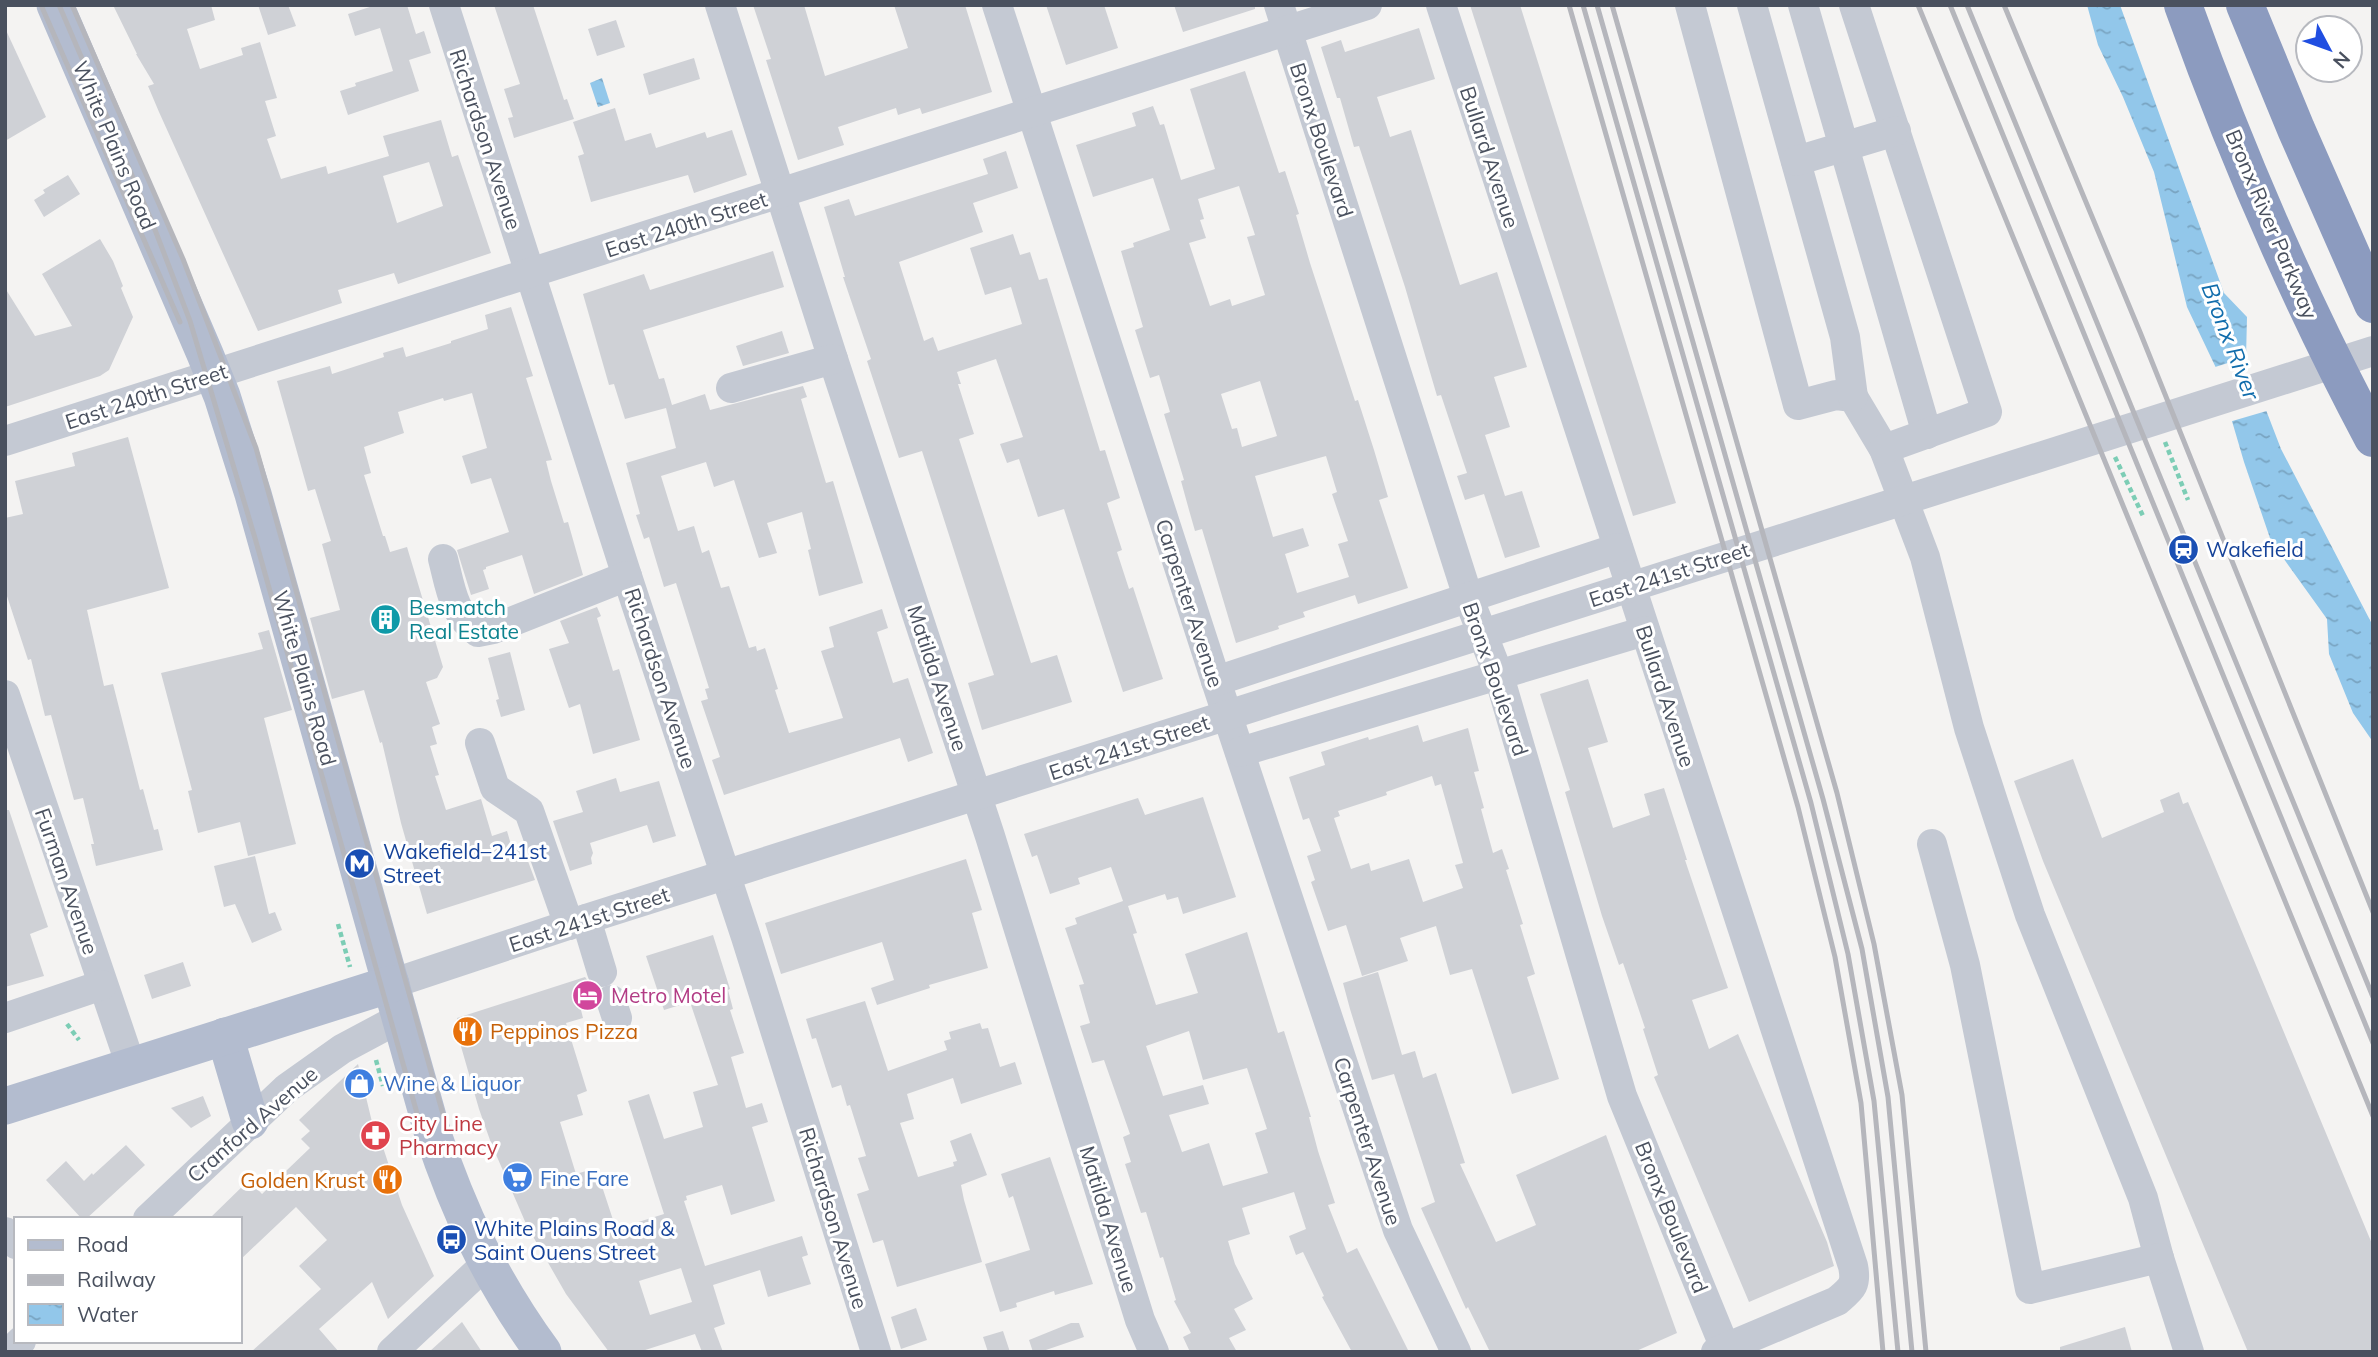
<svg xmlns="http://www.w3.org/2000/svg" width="2378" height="1357" viewBox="0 0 2378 1357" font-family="Mulish,sans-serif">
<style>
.water{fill:url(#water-ripples)}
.pier{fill:#f4f3f2}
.building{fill:#cfd1d6;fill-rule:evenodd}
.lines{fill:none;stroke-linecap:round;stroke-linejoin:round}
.path{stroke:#7ccdb5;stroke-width:4.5;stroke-dasharray:5 3.5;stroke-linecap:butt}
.minor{stroke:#c4c9d3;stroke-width:30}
.major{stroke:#b3bccf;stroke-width:37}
.highway{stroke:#8c9bbf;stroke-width:38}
.rail{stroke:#b5b6bc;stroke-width:5}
.labels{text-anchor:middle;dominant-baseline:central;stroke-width:6;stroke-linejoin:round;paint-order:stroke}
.street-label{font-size:21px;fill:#4a515f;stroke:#fff}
.transit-label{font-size:21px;fill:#164399;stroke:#fff;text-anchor:start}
.culture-label{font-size:21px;fill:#0d838f;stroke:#fff;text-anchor:start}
.hotel-label{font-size:21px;fill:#b23c85;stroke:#fff;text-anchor:start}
.food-label{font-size:21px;fill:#c56008;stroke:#fff;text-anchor:start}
.shop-label{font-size:21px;fill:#366cbe;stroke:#fff;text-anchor:start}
.health-label{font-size:21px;fill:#be3a42;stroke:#fff;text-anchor:start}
.water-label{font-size:23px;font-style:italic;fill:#116dac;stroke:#fff}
</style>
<defs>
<pattern id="water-ripples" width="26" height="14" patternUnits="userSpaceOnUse" patternTransform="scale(1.75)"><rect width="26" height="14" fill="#92c7ea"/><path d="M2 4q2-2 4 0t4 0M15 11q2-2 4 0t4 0" fill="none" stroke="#79a4c1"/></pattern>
</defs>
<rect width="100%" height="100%" fill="#f4f3f2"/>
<g class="water">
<polygon points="2087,5 2120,5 2224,293 2247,317 2246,358 2281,449 2373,626 2373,742 2353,713 2329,654 2327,619 2271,541 2244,462 2217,370 2187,307 2154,172 2123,97 2098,45"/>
<polygon points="602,78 610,103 598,107 590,83"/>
</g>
<polygon class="pier" points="2250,356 2270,410 2229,422 2212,368"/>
<g class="building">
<path d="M113 5H211L215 20 187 29 200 69 243 55 241 48 260 42 277 98 265 101 276 136 267 139 281 179 326 166 328 174 389 156 383 136 441 120 452 157 458 155 491 253 398 284 394 273 338 290 342 303 258 331 159 112 148 86 154 84 136 54H137ZM429 162 443 206 397 223 383 176Z"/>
<polygon points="258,5 288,5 296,26 268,35"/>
<polygon points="376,5 407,5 416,34 424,31 431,53 409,60 419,91 348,115 340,91 356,86 355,83 393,71 380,28 355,36 348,14"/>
<polygon points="494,5 533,5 564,100 567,99 574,119 514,138 508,118 513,117 504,89 520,84"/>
<polygon points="753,5 804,5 825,76 908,48 894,5 965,5 992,92 922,114 920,108 898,115 896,108 838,127 844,145 798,160 766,60 771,59"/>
<polygon points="1046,5 1104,5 1118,48 1066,65"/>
<polygon points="1174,5 1255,5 1255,9 1183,32"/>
<polygon points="1470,5 1520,5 1676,503 1633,516"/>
<polygon points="616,20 625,47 597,56 588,29"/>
<polygon points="5,28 46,117 5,141"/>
<polygon points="1419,28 1435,79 1377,97 1390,137 1411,130 1460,285 1497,272 1527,367 1494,377 1510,427 1485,435 1505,496 1522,491 1540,547 1505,558 1484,494 1465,500 1457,476 1467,473 1441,395 1437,396 1405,287 1359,146 1354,147 1340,98 1337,98 1321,47 1341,40 1345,52"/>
<polygon points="694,58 700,79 649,95 643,74"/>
<path d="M1245 71 1279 173 1285 171 1299 214 1296 215 1310 263 1355 401 1358 400 1374 450 1388 497 1379 500 1408 588 1358 604 1355 595 1303 612 1305 617 1278 626 1279 629 1236 643 1202 529 1195 531 1189 510 1181 481 1184 480 1164 414 1170 412 1159 375 1150 378 1135 330 1143 327 1121 251 1134 247 1133 243 1170 230 1153 178 1093 197 1076 145 1136 126 1132 113 1153 106 1160 125 1164 124 1181 180 1215 169 1190 89ZM1239 186 1255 235 1247 237 1265 295 1232 306 1230 299 1210 306 1189 243 1206 238 1200 220 1204 219 1198 199ZM1260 381 1277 436 1242 447 1237 428 1232 429 1221 394ZM1326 456 1337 492 1332 494 1348 541 1338 544 1349 577 1297 593 1285 554 1309 546 1303 528 1273 537 1255 476Z"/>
<polygon points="615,108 625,141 651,133 656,148 705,132 707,138 732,130 747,175 694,193 688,175 591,202 578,156 584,154 573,122"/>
<polygon points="1006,151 1018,188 973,203 983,232 899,262 924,341 933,337 938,351 1022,324 1011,287 985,295 970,248 1013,234 1020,255 1030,252 1039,280 1047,278 1100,451 1105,450 1120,498 1107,503 1122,550 1117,552 1129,589 1133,587 1163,679 1123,692 1064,509 1038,517 1019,459 1007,463 1000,444 1023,437 996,359 957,372 961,384 958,384 974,434 959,439 1031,663 1057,655 1072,702 982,730 968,683 994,675 922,451 899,458 867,361 871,359 843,277 845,277 824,207 849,199 855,216 988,174 983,159"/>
<polygon points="68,175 80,194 44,217 34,200 45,193 43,190"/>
<polygon points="100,239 113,261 123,286 121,288 133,317 109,370 100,376 5,407 5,288 35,336 72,326 42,274"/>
<polygon points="773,251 784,287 643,330 659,379 664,378 672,405 705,394 710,410 803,386 807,397 801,399 811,433 826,483 833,481 863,583 819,596 808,550 811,549 802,512 767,523 777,553 759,558 734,480 714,487 706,462 661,476 678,531 694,526 702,553 709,550 721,588 729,586 749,648 756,646 757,651 765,648 778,689 775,690 789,733 843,718 821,651 834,647 829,627 882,609 888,628 877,632 893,683 908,678 933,753 908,762 900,738 724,795 712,760 720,757 701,701 708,699 705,689 709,688 676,583 664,587 649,537 644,539 636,515 640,514 626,463 676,448 666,408 625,419 614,384 609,385 583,294 644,274 650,290"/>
<polygon points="511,307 533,376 526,378 552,460 546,461 551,481 564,523 568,522 583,575 534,594 522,555 486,567 486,569 483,570 489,589 471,595 457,550 509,532 491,478 471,484 462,456 487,448 472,393 444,401 443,398 398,412 404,433 364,447 371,473 364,475 383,536 385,536 390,552 407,547 443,667 437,678 426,682 440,724 432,727 437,744 430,746 439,775 435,776 446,810 481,799 492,836 507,831 512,848 522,845 535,880 427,914 401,823 382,742 380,743 364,690 332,699 310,618 340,610 322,544 331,541 315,489 308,491 277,381 330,366 332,374 384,357 383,353 403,347 406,357 451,343 451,341 488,329 485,315"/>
<polygon points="782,331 789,353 743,366 736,346"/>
<polygon points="128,437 169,588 87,610 104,686 113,684 140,790 143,789 154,830 158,829 163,850 96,866 91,844 94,844 83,798 74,800 51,715 45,716 31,659 28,660 5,590 5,518 23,514 15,481 75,466 72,453"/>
<polygon points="597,607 601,616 597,618 613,671 619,669 640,740 593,754 580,704 569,708 549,649 569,643 560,621"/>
<polygon points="269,630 292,710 264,718 296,844 248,856 240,822 198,833 188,791 192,790 161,673 263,649 258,633"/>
<polygon points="510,652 525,710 501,717 496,700 499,699 488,658"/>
<polygon points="1588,679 1608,742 1588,748 1613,828 1650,815 1644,794 1664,788 1687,860 1685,860 1728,988 1692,1000 1709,1049 1738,1034 1827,1242 1834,1266 1749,1302 1654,1077 1658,1075 1643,1029 1645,1028 1623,963 1619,965 1602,916 1565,792 1570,790 1540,694"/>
<path d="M1418 725 1423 742 1468 728 1479 771 1474 772 1484 808 1481 809 1493 853 1502 849 1509 869 1506 870 1523 924 1520 925 1535 974 1527 977 1559 1079 1512 1094 1472 969 1450 975 1436 926 1400 938 1408 961 1362 976 1346 925 1328 931 1311 882 1315 880 1307 856 1321 851 1309 818 1303 820 1289 777 1325 765 1321 752 1368 737 1369 740ZM1432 776 1435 786 1441 784 1463 863 1455 865 1463 888 1423 902 1409 859 1371 871 1369 863 1351 869 1334 818 1340 816 1338 811 1387 795 1386 792Z"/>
<polygon points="2073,759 2102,838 2164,812 2160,800 2179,792 2183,804 2188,802 2373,1246 2373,1352 2248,1352 2043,861 2014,781"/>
<polygon points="616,778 620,792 659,781 676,836 653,843 647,825 590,843 593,853 591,858 592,864 570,871 553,821 583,812 576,791"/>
<path d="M1203 797 1236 897 1183 914 1178 897 1167 900 1165 894 1128 906 1137 933 1133 934 1156 1005 1198 993 1185 954 1247 932 1278 1033 1284 1031 1311 1117H1309L1318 1151 1335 1203 1328 1205 1347 1253 1357 1248 1409 1352H1352L1322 1297 1324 1296 1303 1252 1296 1255 1289 1236 1306 1229 1294 1192 1242 1208 1250 1234 1228 1241 1235 1264 1253 1299 1234 1309 1246 1330 1229 1338 1237 1352H1190L1183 1337 1191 1333 1174 1301 1176 1300 1163 1257 1160 1258 1146 1212 1141 1213 1125 1164 1131 1162 1123 1137 1130 1134 1104 1060 1092 1063 1080 1026 1090 1023 1079 985 1084 984 1065 928 1077 924 1075 918 1123 901 1111 867 1078 878 1080 884 1050 894 1037 855 1032 857 1024 834 1138 798 1145 815ZM1189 1031 1203 1080 1247 1068 1267 1129 1255 1133 1268 1173 1223 1186 1209 1143 1182 1152 1169 1115 1209 1104 1203 1085 1163 1096 1146 1046Z"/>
<polygon points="5,810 9,810 48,927 30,934 44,976 5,987"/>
<polygon points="255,856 269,914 275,912 282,930 252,943 235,904 224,907 214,866"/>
<polygon points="966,859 982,910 972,913 988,968 929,985 930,988 877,1005 871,988 894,980 882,942 781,974 765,923"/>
<path d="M713 935 730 989 728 990 733 1009 730 1010 744 1053 731 1057 746 1108 762 1103 768 1122 752 1127 775 1201 731 1215 722 1185 686 1196 687 1200 684 1201 705 1266 802 1236 808 1255 802 1257 811 1284 768 1297 760 1270 713 1285 725 1324 714 1328 723 1352H702L695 1334 639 1352H609L566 1294 527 1226 491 1143 479 1109 460 1043 464 1042 457 1018 585 977 591 985 598 989 594 996V1005L581 1010 583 1018 566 1023 587 1091 577 1095 583 1115 560 1122 576 1174 596 1168 616 1229 664 1214 628 1101 649 1094 664 1139 703 1127 693 1092 718 1085 690 1002 664 1010 646 956ZM681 1268 692 1302 650 1315 639 1281Z"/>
<polygon points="183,962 191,986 152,999 144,975"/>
<polygon points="1378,972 1402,1055 1415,1051 1423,1078 1436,1073 1465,1163 1460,1164 1496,1242 1536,1225 1516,1175 1606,1135 1677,1333 1634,1352 1490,1352 1468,1307 1466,1309 1421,1208 1435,1202 1394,1074 1372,1080 1350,1009 1343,983"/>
<polygon points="865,1001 888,1071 947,1050 944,1041 951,1039 949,1032 980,1023 982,1029 988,1028 1000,1067 1015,1062 1022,1084 961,1104 953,1078 907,1094 914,1119 900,1123 918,1177 954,1166 953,1162 957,1161 950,1141 971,1133 987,1175 961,1185 964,1200 982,1262 897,1287 883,1240 873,1243 857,1194 869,1190 858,1158 866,1156 850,1105 847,1106 841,1085 832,1088 816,1038 812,1039 806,1019"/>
<polygon points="358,1064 372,1122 374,1120 402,1205 434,1276 388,1319 372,1282 319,1329 339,1352 251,1352 321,1289 299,1266 327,1240 296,1207 240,1260 240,1219 209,1219 249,1180 262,1194 310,1148 301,1139 310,1131 299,1120"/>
<polygon points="203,1096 211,1116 191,1128 171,1108"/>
<polygon points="126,1145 145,1165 86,1219 82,1219 46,1180 66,1161 84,1181 92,1173 93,1175"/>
<polygon points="1050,1157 1093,1284 1055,1295 1054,1291 1016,1303 1017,1307 1000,1312 985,1264 1030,1250 1013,1196 1009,1198 1001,1174"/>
<polygon points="916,1308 927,1340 901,1349 891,1317"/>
<polygon points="462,1322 482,1352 429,1352"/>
<polygon points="1071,1323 1079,1323 1084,1337 1040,1352 1033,1352 1029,1340"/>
<polygon points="2125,1327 2132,1352 2060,1352 2060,1347"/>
<polygon points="1003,1331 1010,1352 988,1352 983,1337"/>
</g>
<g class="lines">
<g class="path">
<polyline points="2165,442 2188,500"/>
<polyline points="2115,457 2143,516"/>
<polyline points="338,924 350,967"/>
<polyline points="67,1024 79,1040"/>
<polyline points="376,1060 383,1086"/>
</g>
<g class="minor">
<polyline points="444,5 627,576 746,937 876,1352"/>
<polyline points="720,5 833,359 990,836 1140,1320 1154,1352"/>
<polyline points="997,5 1216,681 1398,1230 1456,1352"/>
<polyline points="1279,5 1468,597 1499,676 1622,1096 1725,1348"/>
<path d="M1441 5 1853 1266C1857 1286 1851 1289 1837 1301L1716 1352"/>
<polyline points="1690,5 1798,405 1836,395 1853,397 1884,449 1925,557 1969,728 2030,915 2143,1198 2159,1258 2189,1352"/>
<polyline points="1752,5 1845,337 1853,397"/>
<polyline points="1803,5 1927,434"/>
<polyline points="1854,5 1987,412 1884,449"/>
<polyline points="1796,161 1896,131"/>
<polyline points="731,388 833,359"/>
<polyline points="5,441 1367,5"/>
<path d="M443 559C450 586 453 615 478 632L493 629 627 576"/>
<polyline points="1216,681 1618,548"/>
<polyline points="5,695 131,1066"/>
<polyline points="480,743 495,788 529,811 569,925"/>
<polyline points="1240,752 1645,631"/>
<polyline points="1932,844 1965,965 2030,1289 2159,1258"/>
<polyline points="586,919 602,972"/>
<polyline points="391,984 586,919 2373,351"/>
<polyline points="611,1000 617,1018"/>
<polyline points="5,1018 102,985"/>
<polyline points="148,1219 287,1088 342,1049 400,1018"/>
<polyline points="5,1232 16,1244"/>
<polyline points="10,1352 21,1341"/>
<polyline points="392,1352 486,1264"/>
</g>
<g class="major">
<path d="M55 5 205 354 222 396 253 494 432 1131C459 1213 492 1282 543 1352"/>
<polyline points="225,1036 250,1121"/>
<polyline points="5,1106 391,984"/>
</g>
<g class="highway">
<path d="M2183 5C2236 153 2299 299 2373 438"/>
<polyline points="2245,5 2296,129 2373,304"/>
</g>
<g class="rail">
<polyline points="41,5 180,322"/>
<polyline points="59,5 152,222 190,321 255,538 422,1131"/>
<polyline points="72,5 183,259 256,448 446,1125"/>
<polyline points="1569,5 1798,807 1835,957 1861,1103 1883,1352"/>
<polyline points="1583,5 1811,803 1848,954 1874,1101 1898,1352"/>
<polyline points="1597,5 1823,799 1862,949 1888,1097 1912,1352"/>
<polyline points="1612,5 1837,793 1874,944 1902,1095 1926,1352"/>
<polyline points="1918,5 2373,1116"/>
<polyline points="1950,5 2373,1043"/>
<polyline points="1967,5 2373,997"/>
<polyline points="2004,5 2140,332 2373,912"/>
</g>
</g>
<defs>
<symbol id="station-disc" viewBox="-11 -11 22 22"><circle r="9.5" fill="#1a4fb4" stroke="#fff"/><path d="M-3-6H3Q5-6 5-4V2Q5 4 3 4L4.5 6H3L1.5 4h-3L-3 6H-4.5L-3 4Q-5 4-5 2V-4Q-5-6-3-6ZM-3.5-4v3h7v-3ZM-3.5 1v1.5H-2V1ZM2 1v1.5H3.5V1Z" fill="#fff"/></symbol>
<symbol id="building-disc" viewBox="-11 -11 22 22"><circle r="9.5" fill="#0f9aa8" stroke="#fff"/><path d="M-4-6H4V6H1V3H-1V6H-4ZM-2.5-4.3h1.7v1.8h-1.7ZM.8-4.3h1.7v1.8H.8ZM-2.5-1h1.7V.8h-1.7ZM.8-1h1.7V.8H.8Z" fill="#fff"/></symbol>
<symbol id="metro-disc" viewBox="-11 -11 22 22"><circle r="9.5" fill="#1a4fb4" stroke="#fff"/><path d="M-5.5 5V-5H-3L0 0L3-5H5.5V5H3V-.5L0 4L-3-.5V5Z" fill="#fff"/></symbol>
<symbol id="hotel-disc" viewBox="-11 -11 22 22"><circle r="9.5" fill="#d1479c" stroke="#fff"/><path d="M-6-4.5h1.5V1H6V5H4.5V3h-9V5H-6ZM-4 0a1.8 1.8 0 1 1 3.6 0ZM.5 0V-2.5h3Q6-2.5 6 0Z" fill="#fff"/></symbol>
<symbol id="restaurant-disc" viewBox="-11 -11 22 22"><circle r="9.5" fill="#e8710a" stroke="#fff"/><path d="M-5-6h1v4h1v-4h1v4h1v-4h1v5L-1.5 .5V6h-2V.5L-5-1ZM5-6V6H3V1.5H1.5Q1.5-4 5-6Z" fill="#fff"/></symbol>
<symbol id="shop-disc" viewBox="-11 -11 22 22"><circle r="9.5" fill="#3f7fe0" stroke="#fff"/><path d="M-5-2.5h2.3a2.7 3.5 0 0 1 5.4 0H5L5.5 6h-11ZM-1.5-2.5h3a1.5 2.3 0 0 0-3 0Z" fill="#fff"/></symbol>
<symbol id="pharmacy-disc" viewBox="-11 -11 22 22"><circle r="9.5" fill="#e0444e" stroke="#fff"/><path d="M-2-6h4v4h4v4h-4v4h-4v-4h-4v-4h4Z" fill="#fff"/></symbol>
<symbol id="supermarket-disc" viewBox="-11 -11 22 22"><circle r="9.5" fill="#3f7fe0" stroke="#fff"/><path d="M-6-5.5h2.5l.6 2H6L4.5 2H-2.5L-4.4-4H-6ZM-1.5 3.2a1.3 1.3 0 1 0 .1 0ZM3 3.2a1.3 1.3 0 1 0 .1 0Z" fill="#fff"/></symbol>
<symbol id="bus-disc" viewBox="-11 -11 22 22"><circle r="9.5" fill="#1a4fb4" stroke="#fff"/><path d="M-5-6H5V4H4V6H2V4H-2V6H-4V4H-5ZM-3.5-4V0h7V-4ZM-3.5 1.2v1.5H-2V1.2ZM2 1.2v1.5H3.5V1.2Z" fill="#fff"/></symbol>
</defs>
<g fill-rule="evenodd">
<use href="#station-disc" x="2166" y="532" width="35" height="35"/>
<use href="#building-disc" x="368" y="602" width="35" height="35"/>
<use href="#metro-disc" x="342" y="846" width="35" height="35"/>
<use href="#hotel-disc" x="570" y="978" width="35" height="35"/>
<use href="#restaurant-disc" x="450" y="1014" width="35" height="35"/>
<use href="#shop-disc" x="342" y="1066" width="35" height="35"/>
<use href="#pharmacy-disc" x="358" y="1118" width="35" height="35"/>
<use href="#supermarket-disc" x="500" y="1160" width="35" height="35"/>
<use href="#restaurant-disc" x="370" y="1162" width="35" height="35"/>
<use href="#bus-disc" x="434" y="1222" width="35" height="35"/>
</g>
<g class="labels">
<g class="street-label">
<text transform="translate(486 139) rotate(72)">Richardson Avenue</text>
<text transform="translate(1322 140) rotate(72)">Bronx Boulevard</text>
<text transform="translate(115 145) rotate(67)">White Plains Road</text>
<text transform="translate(1490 157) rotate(72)">Bullard Avenue</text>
<text transform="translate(686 224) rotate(-18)">East 240th Street</text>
<text transform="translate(2272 224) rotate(67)">Bronx River Parkway</text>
<text transform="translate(146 396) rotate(-18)">East 240th Street</text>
<text transform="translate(1669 574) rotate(-18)">East 241st Street</text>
<text transform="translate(1190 603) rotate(72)">Carpenter Avenue</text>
<text transform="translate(305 678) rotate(74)">White Plains Road</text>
<text transform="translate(661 678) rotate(72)">Richardson Avenue</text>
<text transform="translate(938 678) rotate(72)">Matilda Avenue</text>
<text transform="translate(1496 679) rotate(71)">Bronx Boulevard</text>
<text transform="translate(1666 696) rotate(72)">Bullard Avenue</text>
<text transform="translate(1129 747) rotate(-18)">East 241st Street</text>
<text transform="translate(67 881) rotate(71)">Furman Avenue</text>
<text transform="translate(589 919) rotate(-18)">East 241st Street</text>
<text transform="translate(252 1124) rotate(-41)">Cranford Avenue</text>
<text transform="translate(1368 1141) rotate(72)">Carpenter Avenue</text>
<text transform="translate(1672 1217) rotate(68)">Bronx Boulevard</text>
<text transform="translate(834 1218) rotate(73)">Richardson Avenue</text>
<text transform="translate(1109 1219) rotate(73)">Matilda Avenue</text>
</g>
<g class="transit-label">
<text x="2206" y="549">Wakefield</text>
<text x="383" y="851">Wakefield–241st<tspan x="383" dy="24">Street</tspan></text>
<text x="474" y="1228">White Plains Road &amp;<tspan x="474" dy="24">Saint Ouens Street</tspan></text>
</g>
<g class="culture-label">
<text x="409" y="607">Besmatch<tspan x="409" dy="24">Real Estate</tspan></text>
</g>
<g class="hotel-label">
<text x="611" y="995">Metro Motel</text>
</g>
<g class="food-label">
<text x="490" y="1031">Peppinos Pizza</text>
<text x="365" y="1180" text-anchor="end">Golden Krust</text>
</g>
<g class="shop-label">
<text x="383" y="1083">Wine &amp; Liquor</text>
<text x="540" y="1178">Fine Fare</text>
</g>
<g class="health-label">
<text x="399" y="1123">City Line<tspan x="399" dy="24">Pharmacy</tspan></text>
</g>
<g class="water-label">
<text transform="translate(2231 341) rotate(69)">Bronx River</text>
</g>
</g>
<rect width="2378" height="1357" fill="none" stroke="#4a515f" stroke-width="14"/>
<rect x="14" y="1217" width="228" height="126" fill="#ffffff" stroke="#b7b9bf" stroke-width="2"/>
<rect x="28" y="1240" width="35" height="10" fill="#b3bccf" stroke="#b7b9bf" stroke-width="2"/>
<text x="77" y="1252" font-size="21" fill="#4a515f">Road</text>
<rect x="28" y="1275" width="35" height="10" fill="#b5b6bc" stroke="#b7b9bf" stroke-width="2"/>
<text x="77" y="1287" font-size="21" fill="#4a515f">Railway</text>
<rect x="28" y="1304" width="35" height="21" fill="url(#water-ripples)" stroke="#b7b9bf" stroke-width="2"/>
<text x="77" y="1322" font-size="21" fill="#4a515f">Water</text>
<g transform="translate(2329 49) rotate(131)"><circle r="33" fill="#ffffff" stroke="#b7b9bf" stroke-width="2"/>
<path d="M0-5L12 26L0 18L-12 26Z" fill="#204ee1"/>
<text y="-10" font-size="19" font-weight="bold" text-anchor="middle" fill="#4a515f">N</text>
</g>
</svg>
